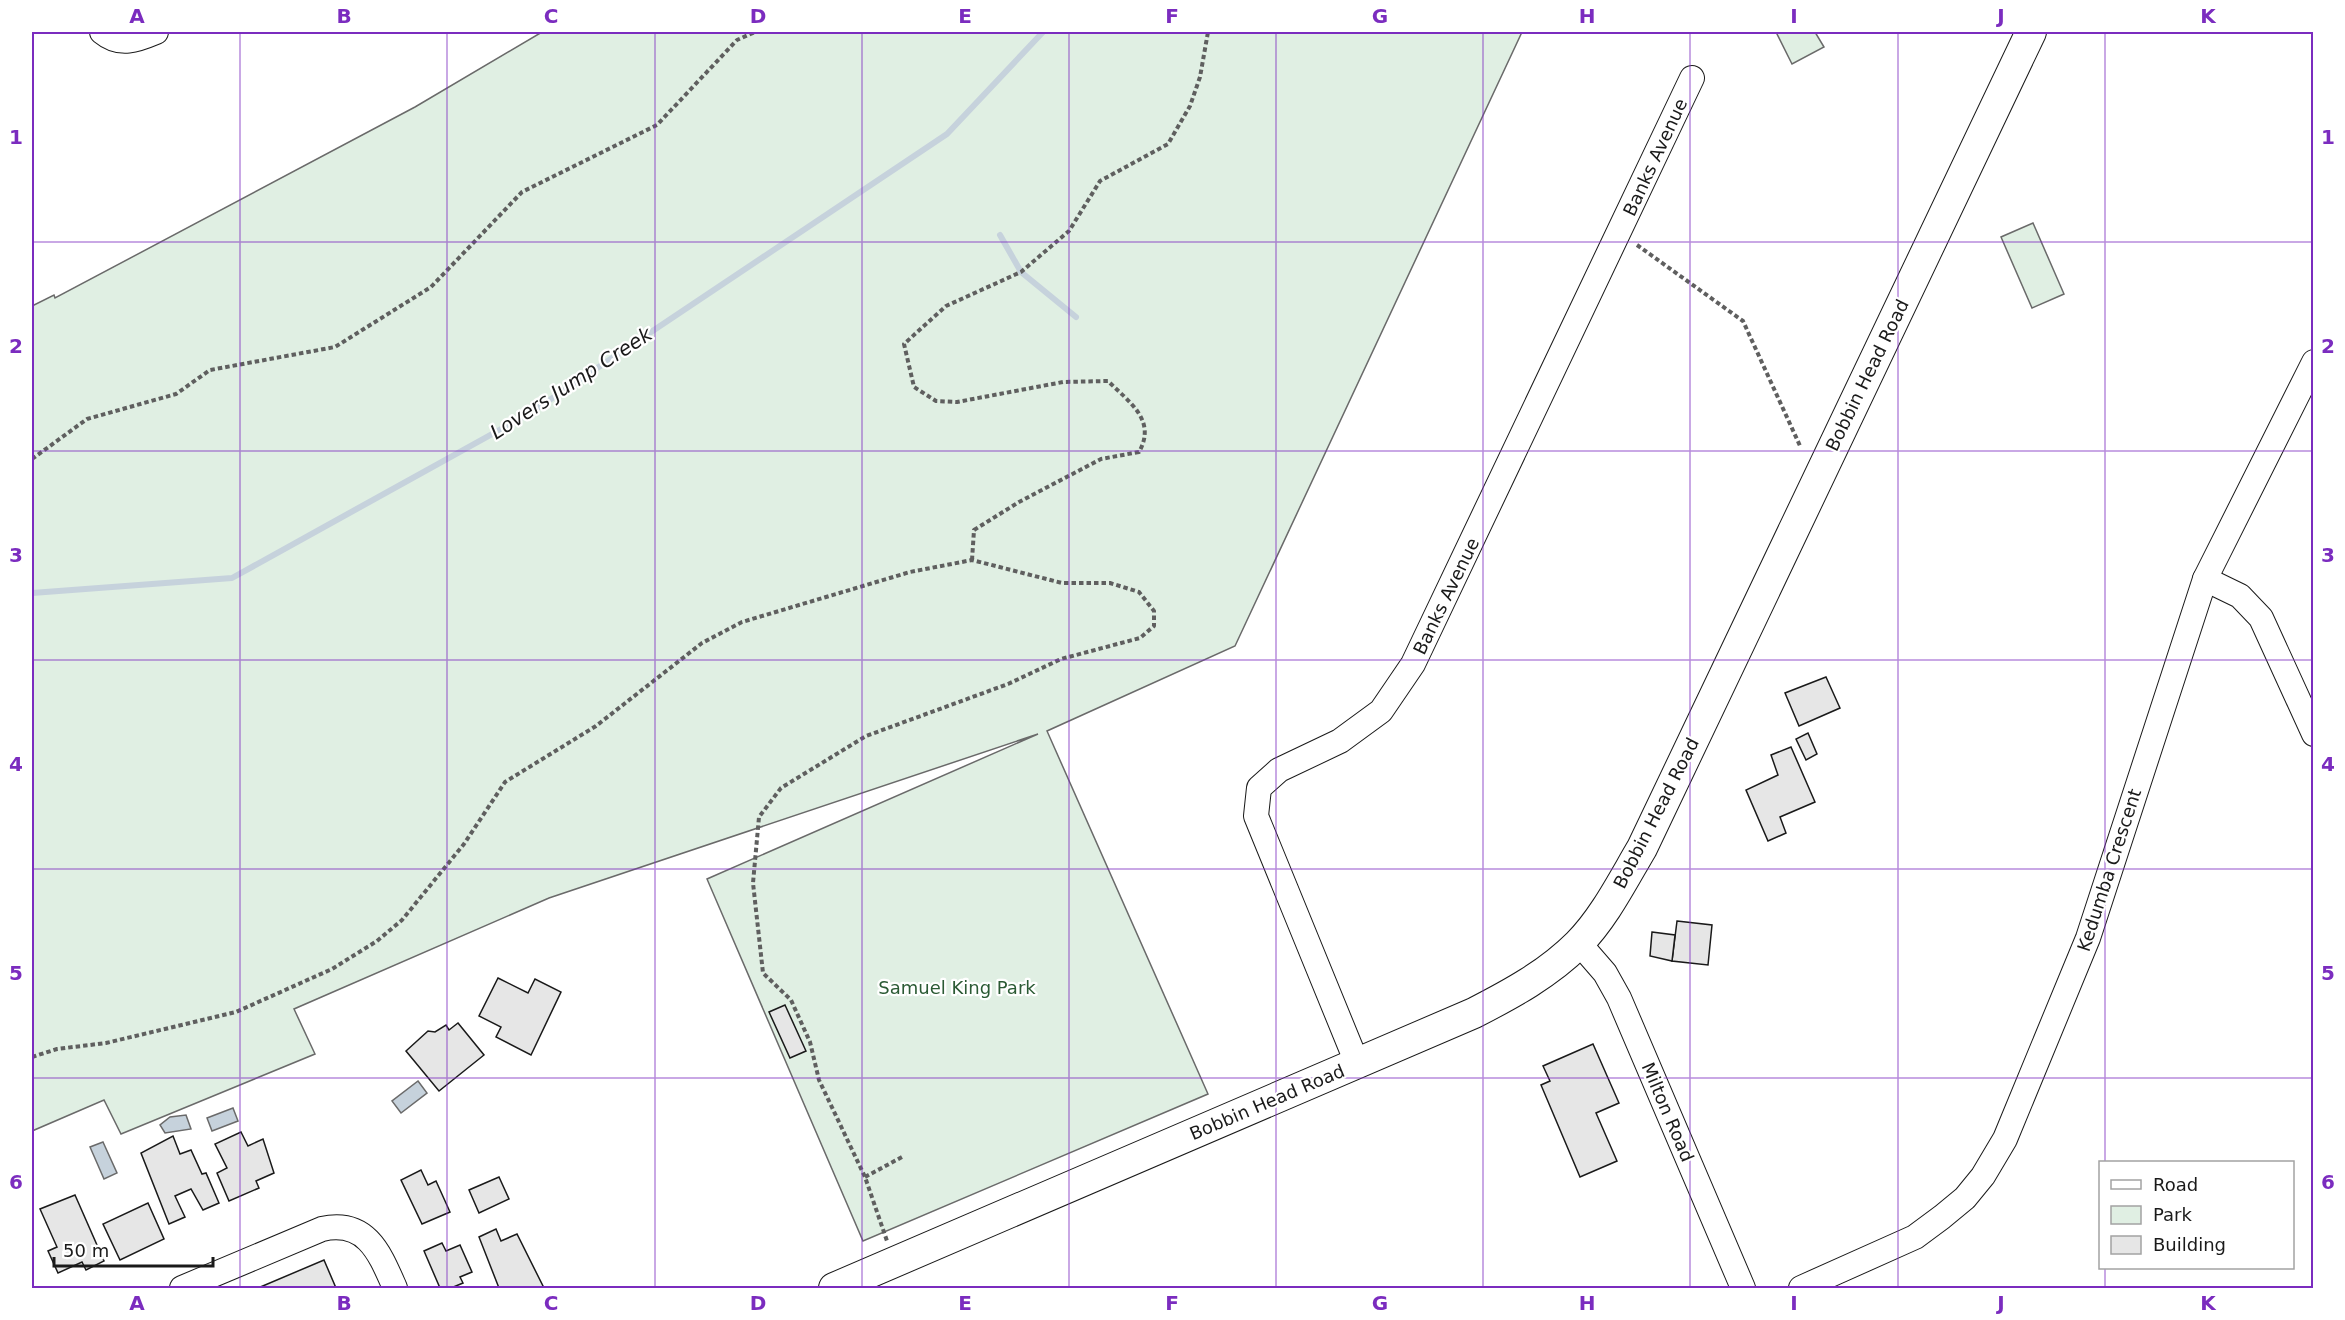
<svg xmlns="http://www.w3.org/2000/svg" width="2345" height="1320" viewBox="0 0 2345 1320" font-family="'DejaVu Sans',sans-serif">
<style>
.green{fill:#e0efe3;stroke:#6a6a6a;stroke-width:1.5}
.water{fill:#c6d2dc;stroke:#6a6a6a;stroke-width:1.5}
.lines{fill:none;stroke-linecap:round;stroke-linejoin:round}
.stream{stroke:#c6d2dc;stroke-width:6}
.building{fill:#e6e6e6;stroke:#1a1a1a;stroke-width:1.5}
.minor-casing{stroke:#1a1a1a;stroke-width:26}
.major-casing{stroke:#1a1a1a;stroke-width:32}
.path{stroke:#5f5f5f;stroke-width:4;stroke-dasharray:4.5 3;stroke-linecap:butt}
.minor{stroke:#fff;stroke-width:24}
.major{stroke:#fff;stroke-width:30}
.grid{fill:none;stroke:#7b2cbf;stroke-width:1.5;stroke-opacity:0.55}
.labels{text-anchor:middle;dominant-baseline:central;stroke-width:4.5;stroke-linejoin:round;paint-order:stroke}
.street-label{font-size:18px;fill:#1a1a1a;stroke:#fff}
.park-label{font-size:18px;fill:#2b5a34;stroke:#fff}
.water-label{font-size:20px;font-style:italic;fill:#1a1a1a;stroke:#fff}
.neatline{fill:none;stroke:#7b2cbf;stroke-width:2}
.grid-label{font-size:20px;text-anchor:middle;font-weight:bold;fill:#7b2cbf}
</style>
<rect width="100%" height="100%" fill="#fff"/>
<g class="green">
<polygon points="542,32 1522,32 1235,646 1047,731 1208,1094 863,1241 707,879 1038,734 549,898 294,1009 315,1054 121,1134 104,1100 32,1131 32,306 54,295 55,298 415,107"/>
<polygon points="1776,32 1815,32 1824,47 1792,64"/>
<polygon points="2033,223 2064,294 2032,308 2001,237"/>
</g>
<g class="water">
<polygon points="418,1081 427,1093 401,1113 392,1101"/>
<polygon points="233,1108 238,1121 212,1131 207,1118"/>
<polygon points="186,1115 191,1129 165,1133 160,1125 170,1117"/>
<polygon points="103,1142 117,1173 104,1179 90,1147"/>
</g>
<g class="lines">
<g class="stream">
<polyline points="1000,235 1021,272 1076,317"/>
<polyline points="32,593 232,578 530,413 947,134 1043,32"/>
</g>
</g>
<g class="building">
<polygon points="1826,677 1840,708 1799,726 1785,693"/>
<polygon points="1808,733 1817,754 1806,760 1796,739"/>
<polygon points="1791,747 1815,802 1780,817 1786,833 1768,841 1746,790 1778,775 1771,755"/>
<polygon points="1677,921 1712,925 1708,965 1672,961"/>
<polygon points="1652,932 1675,935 1672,961 1650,956"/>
<polygon points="498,978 528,993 535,979 561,992 531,1055 496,1037 501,1027 479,1016"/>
<polygon points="785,1005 806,1051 790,1058 769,1012"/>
<polygon points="458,1023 484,1055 439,1091 406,1051 428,1031 435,1032 446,1025 449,1030"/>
<polygon points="1593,1044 1619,1103 1596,1113 1617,1161 1580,1177 1541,1085 1550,1081 1543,1066"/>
<polygon points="241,1132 248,1146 263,1139 274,1173 256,1181 259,1188 229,1201 217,1173 227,1168 215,1144"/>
<polygon points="173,1136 180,1154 191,1150 202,1174 206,1173 219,1203 203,1210 191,1189 175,1196 185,1217 169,1224 141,1153"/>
<polygon points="421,1170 428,1185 436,1181 450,1212 422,1224 401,1180"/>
<polygon points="499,1177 509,1199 479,1213 469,1190"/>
<polygon points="75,1195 104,1261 86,1270 82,1262 58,1273 48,1251 57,1247 40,1209"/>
<polygon points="148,1203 164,1239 120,1260 103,1224"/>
<polygon points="496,1229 501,1241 517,1234 544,1288 499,1288 479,1237"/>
<polygon points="442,1243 446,1251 460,1245 472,1272 460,1277 463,1283 451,1288 440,1288 424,1251"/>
<polygon points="324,1260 336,1288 258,1288"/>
</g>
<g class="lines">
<defs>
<g id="minor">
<path d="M102 32C120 47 137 40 156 32"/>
<polyline points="2205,579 2240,596 2261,618 2314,734"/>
<polyline points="1579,943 1605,973 1619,998 1743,1288"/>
<polyline points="1357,1063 1256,816 1259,788 1279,770 1340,741 1381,711 1413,664 1692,78"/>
<path d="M182 1288 322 1229C367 1219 380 1254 395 1288"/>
<polyline points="1801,1288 1915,1237 1942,1217 1965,1198 1983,1176 2005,1139 2088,938 2205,579 2314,362"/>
</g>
<path id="major" d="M834 1288 1474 1013C1511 994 1548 974 1578 944 1604 918 1623 880 1642 848L2031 32"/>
</defs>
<use href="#minor" class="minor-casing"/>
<use href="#major" class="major-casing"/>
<g class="path">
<polyline points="1637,245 1743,321 1801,448"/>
<polyline points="32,459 87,419 176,394 210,370 335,347 431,287 522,192 657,125 737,40 755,32"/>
<path d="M972 560 974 530 1019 502 1101 459 1139 452C1157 420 1129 402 1108 381L1063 382 957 402 936 401 914 387 904 344 946 306 1021 272 1069 231 1100 181 1168 144 1190 106 1200 77 1208 32"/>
<polyline points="32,1057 57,1049 106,1043 236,1012 332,969 377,941 402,920 464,844 505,782 596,726 702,643 742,622 910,572 972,560 1062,583 1110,583 1139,592 1154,611 1154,626 1140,638 1061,659 1008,684 866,736 781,788 759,817 753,883 763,973 791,1000 810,1042 819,1080 865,1177 887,1241"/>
<polyline points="865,1177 902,1157"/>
</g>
<use href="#minor" class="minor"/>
<use href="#major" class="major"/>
</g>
<path class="grid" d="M240 32V1288M447 32V1288M655 32V1288M862 32V1288M1069 32V1288M1276 32V1288M1483 32V1288M1690 32V1288M1898 32V1288M2105 32V1162M32 242H2314M32 451H2314M32 660H2314M32 869H2314M32 1078H2314M2105 1268V1288"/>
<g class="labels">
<g class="street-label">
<text transform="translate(1655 157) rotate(-65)">Banks Avenue</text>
<text transform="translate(1867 375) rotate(-64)">Bobbin Head Road</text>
<text transform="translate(1446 596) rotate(-64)">Banks Avenue</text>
<text transform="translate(1656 813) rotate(-63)">Bobbin Head Road</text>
<text transform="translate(2109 870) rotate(-72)">Kedumba Crescent</text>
<text transform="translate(1267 1102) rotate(-23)">Bobbin Head Road</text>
<text transform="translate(1668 1112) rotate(67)">Milton Road</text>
</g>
<g class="park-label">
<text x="957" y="987">Samuel King Park</text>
</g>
<g class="water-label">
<text transform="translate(571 383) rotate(-33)">Lovers Jump Creek</text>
</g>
</g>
<rect width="2345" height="1320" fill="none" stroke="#ffffff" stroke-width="66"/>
<rect x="2099" y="1161" width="195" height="108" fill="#ffffff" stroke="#a3a3a3" stroke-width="1.5"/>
<rect x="2111" y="1180" width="30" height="9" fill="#ffffff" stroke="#a3a3a3" stroke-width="1.5"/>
<text x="2153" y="1191" font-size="18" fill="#1a1a1a">Road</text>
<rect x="2111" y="1206" width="30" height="18" fill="#e0efe3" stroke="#a3a3a3" stroke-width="1.5"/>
<text x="2153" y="1221" font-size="18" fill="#1a1a1a">Park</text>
<rect x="2111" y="1236" width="30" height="18" fill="#e6e6e6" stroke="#a3a3a3" stroke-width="1.5"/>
<text x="2153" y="1251" font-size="18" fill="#1a1a1a">Building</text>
<path d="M54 1257v9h159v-9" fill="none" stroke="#1a1a1a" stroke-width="3"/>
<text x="63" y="1257" font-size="18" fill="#1a1a1a" stroke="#ffffff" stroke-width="4.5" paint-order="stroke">50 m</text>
<rect x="33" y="33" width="2279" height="1254" class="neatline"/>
<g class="grid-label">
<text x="137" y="23">A</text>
<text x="344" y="23">B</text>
<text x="551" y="23">C</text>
<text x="758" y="23">D</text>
<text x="965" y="23">E</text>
<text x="1172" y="23">F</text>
<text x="1380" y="23">G</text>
<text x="1587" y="23">H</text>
<text x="1794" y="23">I</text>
<text x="2001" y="23">J</text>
<text x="2208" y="23">K</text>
<text x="16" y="144">1</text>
<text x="2328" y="144">1</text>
<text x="16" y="353">2</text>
<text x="2328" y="353">2</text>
<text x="16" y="562">3</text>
<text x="2328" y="562">3</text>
<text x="16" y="771">4</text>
<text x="2328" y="771">4</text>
<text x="16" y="980">5</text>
<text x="2328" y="980">5</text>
<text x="16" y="1189">6</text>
<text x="2328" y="1189">6</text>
<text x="137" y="1310">A</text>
<text x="344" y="1310">B</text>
<text x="551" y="1310">C</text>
<text x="758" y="1310">D</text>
<text x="965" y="1310">E</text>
<text x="1172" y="1310">F</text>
<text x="1380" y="1310">G</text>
<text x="1587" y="1310">H</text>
<text x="1794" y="1310">I</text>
<text x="2001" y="1310">J</text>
<text x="2208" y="1310">K</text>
</g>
</svg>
